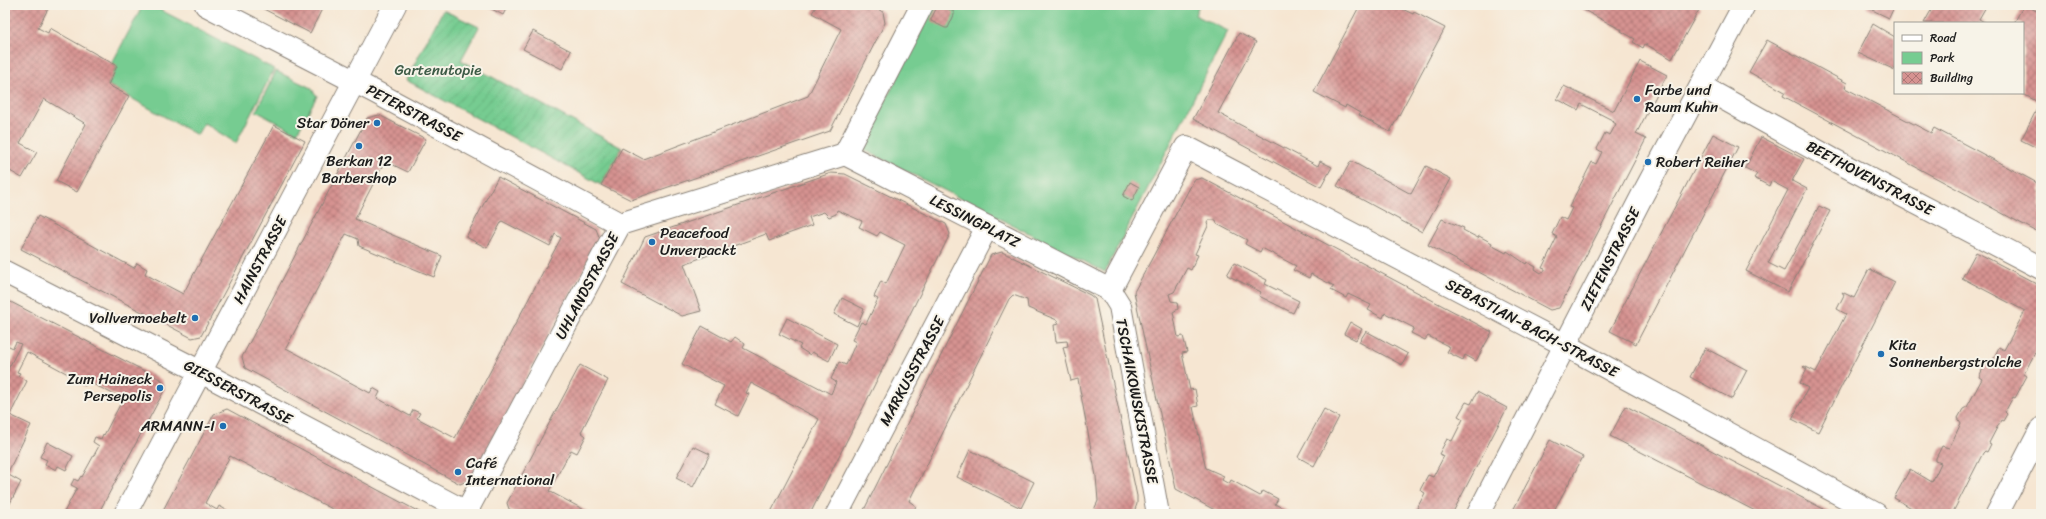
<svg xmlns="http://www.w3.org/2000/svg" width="2046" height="519" viewBox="0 0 2046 519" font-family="Sriracha,sans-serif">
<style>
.green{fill:#76cc91;stroke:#497456}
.garden{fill:url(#garden-furrows);stroke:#497456}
.building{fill:url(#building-cross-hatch)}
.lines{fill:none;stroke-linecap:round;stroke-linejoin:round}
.minor-casing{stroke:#898177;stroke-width:24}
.minor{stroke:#fff;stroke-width:22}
.poi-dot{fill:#1f6fb2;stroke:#f7f3e8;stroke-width:1.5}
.labels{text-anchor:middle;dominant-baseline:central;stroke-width:4;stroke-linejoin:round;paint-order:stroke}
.park-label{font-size:15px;fill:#3c5a45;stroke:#f7f3e8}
.poi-label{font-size:15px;fill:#1c1c1c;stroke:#f7f3e8;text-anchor:start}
.street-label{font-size:15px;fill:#1c1c1c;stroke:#f7f3e8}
</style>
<defs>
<pattern id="garden-furrows" width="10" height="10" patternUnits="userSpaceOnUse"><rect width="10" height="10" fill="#76cc91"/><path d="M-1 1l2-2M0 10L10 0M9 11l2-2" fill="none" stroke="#66af7c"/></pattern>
<pattern id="building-cross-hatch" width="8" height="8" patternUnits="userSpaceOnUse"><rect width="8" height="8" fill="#d69391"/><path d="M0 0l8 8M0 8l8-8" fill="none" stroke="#ad7776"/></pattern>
</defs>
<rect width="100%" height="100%" fill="#f7f3e8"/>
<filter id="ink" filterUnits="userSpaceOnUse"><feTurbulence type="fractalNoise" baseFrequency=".025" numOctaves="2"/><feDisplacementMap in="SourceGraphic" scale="8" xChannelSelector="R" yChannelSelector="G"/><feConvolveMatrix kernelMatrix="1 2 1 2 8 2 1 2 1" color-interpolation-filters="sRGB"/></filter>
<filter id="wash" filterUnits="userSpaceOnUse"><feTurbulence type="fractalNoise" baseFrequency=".012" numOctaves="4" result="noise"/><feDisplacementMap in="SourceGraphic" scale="16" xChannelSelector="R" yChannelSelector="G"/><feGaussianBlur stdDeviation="0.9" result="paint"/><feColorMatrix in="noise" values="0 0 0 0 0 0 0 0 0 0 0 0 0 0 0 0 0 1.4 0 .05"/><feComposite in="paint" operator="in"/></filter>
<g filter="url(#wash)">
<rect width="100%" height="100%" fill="#f6e6d2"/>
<g class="green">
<polygon points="143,5 151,5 274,69 236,143 204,123 197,135 108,85 117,66 112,63"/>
<polygon points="935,5 1199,5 1195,15 1228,31 1105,272 861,148"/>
<polygon points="276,71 311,88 317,96 297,133 256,111"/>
</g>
<polygon class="garden" points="443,10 479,27 461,60 622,148 601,185 406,80"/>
<g id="blocks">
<g class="building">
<polygon points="5,5 50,5 38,28 48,33 50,28 117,66 108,85 129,96 77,192 56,181 86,124 44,99 20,143 37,152 22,178 5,168"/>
<polygon points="256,5 324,5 310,33"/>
<polygon points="484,5 508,5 503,15"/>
<polygon points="817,5 870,5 883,12 885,23 830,131 631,200 601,185 622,148 643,159 808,96 841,29 812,13"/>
<polygon points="938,5 941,5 954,12 954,15 948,28 945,28 931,21 931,19"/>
<polygon points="1360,5 1399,5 1398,7 1413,14 1414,12 1445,28 1390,132 1359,115 1360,113 1346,105 1345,108 1314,92"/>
<polygon points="1574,5 1694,5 1700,8 1672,59 1645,44 1643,48 1633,42 1635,39 1621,31 1622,29 1620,29"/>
<polygon points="1867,5 1895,5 1889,18 1866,7"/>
<polygon points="1934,5 1987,5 1979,19 1986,23 1924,23"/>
<polygon points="2024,5 2041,13 2041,140 2037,148 2021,140 2040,103 2023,94 2023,23 2014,23"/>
<polygon points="1873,24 1895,37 1895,70 1858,53"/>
<polygon points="533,31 571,51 562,69 523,49"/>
<polygon points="1239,33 1256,42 1218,113 1318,166 1320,161 1332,167 1321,187 1193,119"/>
<polygon points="1767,40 1847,83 1845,88 1910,122 1931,133 1934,128 2041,185 2041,234 1783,96 1785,92 1749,72"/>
<polygon points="1640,61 1667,75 1636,134 1646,139 1559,308 1550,310 1428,245 1442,219 1464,228 1463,230 1478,238 1479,236 1492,243 1491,245 1506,253 1507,251 1526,264 1527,262 1536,267 1535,269 1541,273 1545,271 1545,269 1542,268 1557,237 1552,234 1560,217 1566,220 1572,208 1569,207 1592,162 1596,164 1602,152 1597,149 1605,133 1610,135 1616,124 1613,122 1614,121 1581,104 1578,110 1557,99 1564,86 1614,111"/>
<polygon points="379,115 426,139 408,172 385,161 355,219 442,256 434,277 359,246 358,239 346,234 286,348 370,393 373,388 380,392 377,398 410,416 413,410 420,413 417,418 455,438 561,238 555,234 550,246 502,221 487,248 466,237 498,177 596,229 600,239 472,479 460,484 245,368 242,357 367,118"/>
<polygon points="274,125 305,141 201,336 192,338 21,249 38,216 134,268 137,263 147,269 145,274 183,294"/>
<polygon points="1713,134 1738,147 1636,344 1610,331"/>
<polygon points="1761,137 1804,159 1792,181 1807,189 1768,263 1784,271 1819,206 1830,211 1788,292 1746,271 1788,190 1771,181 1769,186 1754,178 1757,174 1745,168"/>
<polygon points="1351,161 1411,194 1426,166 1451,179 1422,232 1337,186"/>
<polygon points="831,173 845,174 946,224 950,234 810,514 770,514 819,419 751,383 746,393 749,394 738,416 715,404 724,386 682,364 702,326 731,342 735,337 745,344 743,348 831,394 836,382 831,379 839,362 846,365 856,342 852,340 861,322 866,324 878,299 874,297 881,281 886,284 905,245 880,232 877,236 859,227 862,221 837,210 836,214 829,217 824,212 809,217 812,225 769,241 766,234 684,264 701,311 682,316 622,284 645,237"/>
<polygon points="1202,178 1492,332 1476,361 1465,355 1463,360 1447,352 1450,347 1428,336 1425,340 1411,333 1414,328 1385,313 1383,318 1368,310 1371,305 1348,294 1346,298 1331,290 1334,286 1311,274 1309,278 1293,270 1296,266 1262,248 1260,252 1245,244 1247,240 1217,224 1216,220 1209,220 1207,223 1208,226 1195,254 1198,255 1191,270 1187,268 1174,292 1169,294 1171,301 1177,302 1178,309 1173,312 1178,337 1183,336 1187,352 1182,353 1190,390 1195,389 1198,406 1193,407 1205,465 1206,468 1224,476 1222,480 1229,484 1231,480 1260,496 1263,491 1278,499 1275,504 1293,514 1222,514 1176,489 1134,292 1194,180"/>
<polygon points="1130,182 1139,187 1132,201 1123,196"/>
<polygon points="1002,252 1090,295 1095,299 1137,496 1137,504 1134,512 1133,514 1092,514 1098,501 1096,476 1078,379 1071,381 1063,347 1068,346 1067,341 1056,342 1054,325 1059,324 1057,320 1028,308 1027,300 1013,295 1009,299 909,501 916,506 912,514 862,514 991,255"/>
<polygon points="1976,252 2041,286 2041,341 2024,374 2027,376 2015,398 2013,397 2005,412 2007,414 2003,421 2001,420 1989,443 1991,444 1987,452 1985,451 1983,453 1952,514 1922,514 1894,498 1910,469 1932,482 1941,463 1936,461 1936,458 1942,446 1949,448 1954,438 1961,423 1958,418 1963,409 1967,407 1982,379 1979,377 1986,362 1991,365 1999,347 2004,350 2025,311 1962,278"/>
<polygon points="1234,263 1267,280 1265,284 1299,301 1293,313 1259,296 1261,292 1227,275"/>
<polygon points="1869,269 1895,282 1818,432 1792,419 1808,388 1800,383 1807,369 1803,367 1804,366 1816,372 1846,314 1837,309 1844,295 1842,292 1854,298"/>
<polygon points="842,298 864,309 857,326 834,314"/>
<polygon points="5,299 162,380 165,389 98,514 63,514 77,488 71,485 74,479 78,481 81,476 82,477 99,446 93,442 95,437 101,439 103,434 104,435 123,399 87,381 85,386 71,378 73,374 69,372 68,374 27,352 17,372 20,373 18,376 27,381 10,415 31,425 7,474 21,482 5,513 5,375 21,344 16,342 13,348 5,344"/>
<polygon points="787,318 837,344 829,361 812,352 810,355 799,348 801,345 779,334"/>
<polygon points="1350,322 1362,329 1356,340 1344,334"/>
<polygon points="1366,331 1408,354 1402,365 1359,342"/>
<polygon points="1705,348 1747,370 1732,399 1690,377"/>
<polygon points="580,365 608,380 581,432 586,436 577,453 571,450 549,491 592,514 518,514 509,509 507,503"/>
<polygon points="1477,392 1507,408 1452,514 1408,514 1409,512 1414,514 1425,493 1420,490 1428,475 1433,477 1444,456 1439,454 1447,439 1452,441 1463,419 1458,416 1466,402 1471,404"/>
<polygon points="1626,406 1755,473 1833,514 1761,514 1610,436"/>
<polygon points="227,409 275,435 423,514 342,514 230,456 205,503 217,510 219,506 234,514 161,514 214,414"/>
<polygon points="1324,409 1339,417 1314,466 1298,457"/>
<polygon points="1550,440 1583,457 1552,514 1511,514"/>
<polygon points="47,442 73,456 66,470 58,466 56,470 45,464 47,460 40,457"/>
<polygon points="693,446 710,454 693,487 676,478"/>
<polygon points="970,450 1034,482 1021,508 957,477"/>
</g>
</g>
</g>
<g filter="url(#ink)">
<use href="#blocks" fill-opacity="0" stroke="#898177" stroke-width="1"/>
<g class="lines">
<defs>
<g id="minor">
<polyline points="206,5 375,92 620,224"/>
<polyline points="1701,86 1834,160 2041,268"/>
<polyline points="845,154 1110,290"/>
<polyline points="845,154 922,5"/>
<polyline points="5,272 201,372 470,514"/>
<polyline points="1110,290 1186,147 1565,345 1876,514"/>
<polyline points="1110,290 1120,306 1158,514"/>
<polyline points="125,514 395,5"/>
<polyline points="465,514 620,224 845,154"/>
<polyline points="837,514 987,227"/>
<polyline points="1478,514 1642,196 1744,5"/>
<polyline points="1997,514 2041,429"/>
</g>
</defs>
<use href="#minor" class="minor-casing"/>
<use href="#minor" class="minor"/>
</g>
</g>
<g class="poi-dot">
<circle cx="1637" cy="99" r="4"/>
<circle cx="377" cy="123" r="4"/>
<circle cx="359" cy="146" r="4"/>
<circle cx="1648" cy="162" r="4"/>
<circle cx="652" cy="242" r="4"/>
<circle cx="195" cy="318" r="4"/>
<circle cx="1881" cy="354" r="4"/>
<circle cx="160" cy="388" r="4"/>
<circle cx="223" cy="426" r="4"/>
<circle cx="458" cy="472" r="4"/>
</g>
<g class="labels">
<g class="park-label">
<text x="438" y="70">Gartenutopie</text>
</g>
<g class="poi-label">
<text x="1645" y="90">Farbe und<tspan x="1645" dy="17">Raum Kuhn</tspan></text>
<text x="369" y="123" text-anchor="end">Star Döner</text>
<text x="359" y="161" text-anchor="middle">Berkan 12<tspan x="359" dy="17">Barbershop</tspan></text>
<text x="1656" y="162">Robert Reiher</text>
<text x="660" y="233">Peacefood<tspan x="660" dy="17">Unverpackt</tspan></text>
<text x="187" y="318" text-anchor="end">Vollvermoebelt</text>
<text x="1889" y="345">Kita<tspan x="1889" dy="17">Sonnenbergstrolche</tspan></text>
<text x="152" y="379" text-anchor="end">Zum Haineck<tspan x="152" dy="17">Persepolis</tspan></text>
<text x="215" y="426" text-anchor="end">ARMANN-I</text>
<text x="466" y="463">Café<tspan x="466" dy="17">International</tspan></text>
</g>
<g class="street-label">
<text transform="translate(414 113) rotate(28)">PETERSTRASSE</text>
<text transform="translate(1870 178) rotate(28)">BEETHOVENSTRASSE</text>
<text transform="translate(975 221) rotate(27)">LESSINGPLATZ</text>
<text transform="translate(1610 259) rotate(-63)">ZIETENSTRASSE</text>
<text transform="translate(260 260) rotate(-62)">HAINSTRASSE</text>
<text transform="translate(587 286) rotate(-62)">UHLANDSTRASSE</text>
<text transform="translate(1532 328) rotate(28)">SEBASTIAN-BACH-STRASSE</text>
<text transform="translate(912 371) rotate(-62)">MARKUSSTRASSE</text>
<text transform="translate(238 392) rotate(28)">GIESSERSTRASSE</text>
<text transform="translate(1137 401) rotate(79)">TSCHAIKOWSKISTRASSE</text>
</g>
</g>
<rect width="2046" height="519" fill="none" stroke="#f7f3e8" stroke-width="20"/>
<rect x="1894" y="22" width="130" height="72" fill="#f7f3e8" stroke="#9f9d96"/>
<rect x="1902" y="35" width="20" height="6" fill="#ffffff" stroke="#9f9d96"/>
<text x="1930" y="42" font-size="12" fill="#1c1c1c">Road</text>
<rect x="1902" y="52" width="20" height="12" fill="#76cc91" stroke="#9f9d96"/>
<text x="1930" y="62" font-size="12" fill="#1c1c1c">Park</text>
<rect x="1902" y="72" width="20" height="12" fill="url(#building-cross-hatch)" stroke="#9f9d96"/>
<text x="1930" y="82" font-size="12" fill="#1c1c1c">Building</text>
</svg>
